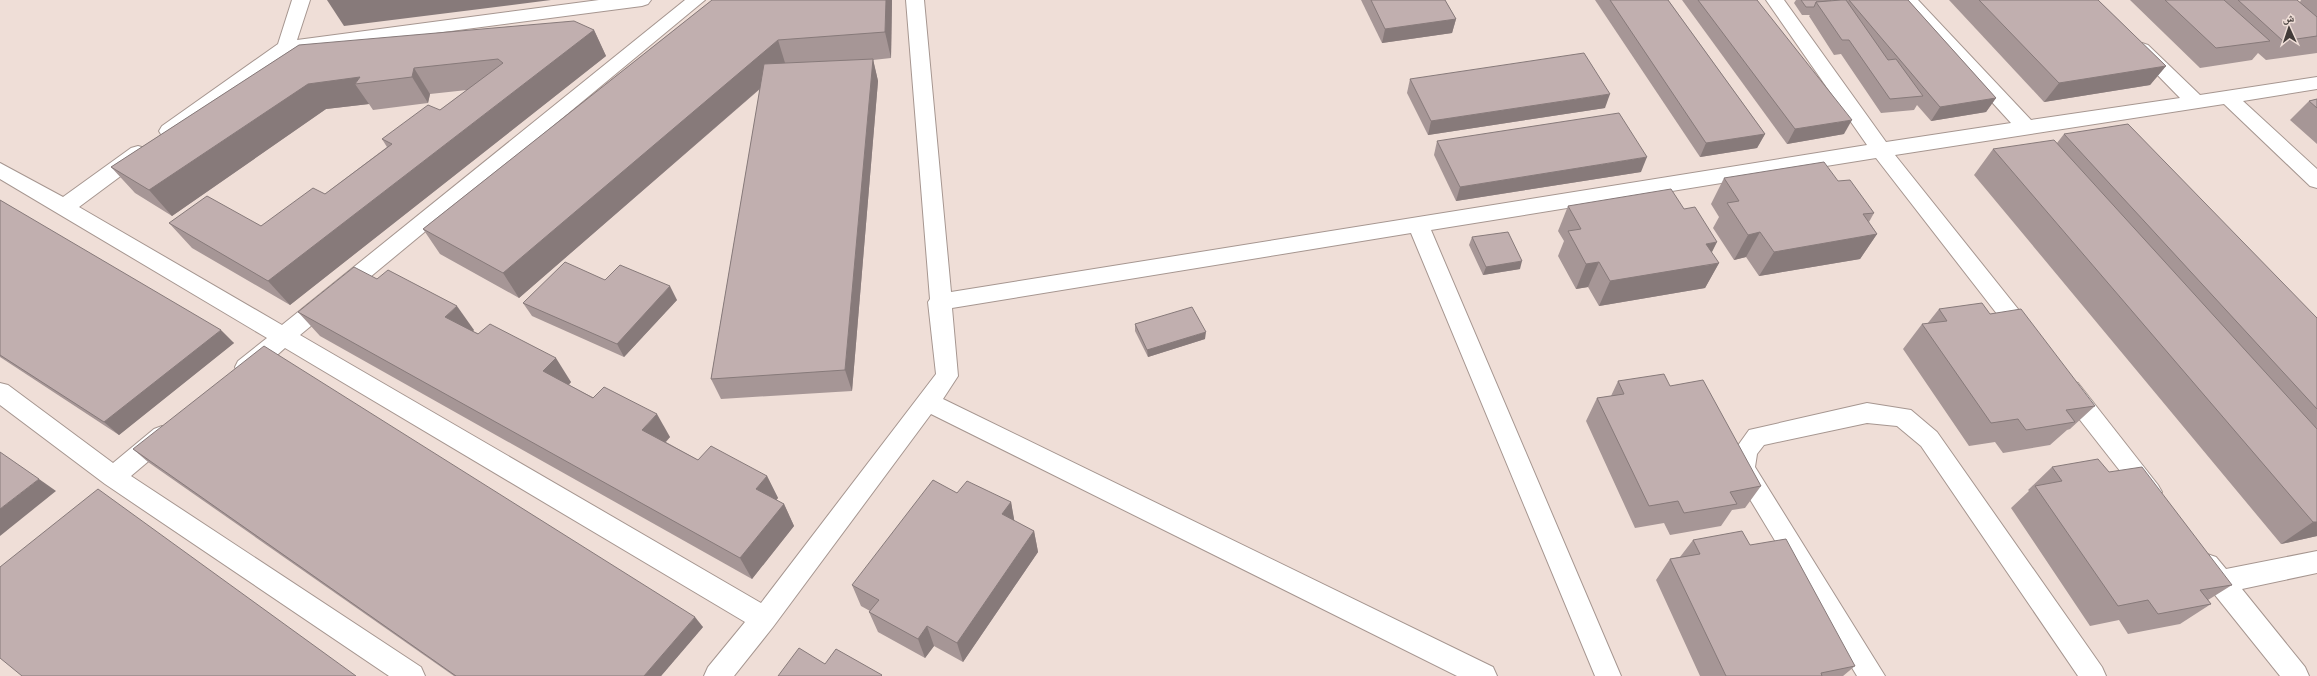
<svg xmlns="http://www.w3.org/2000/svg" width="2317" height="676" viewBox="0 0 2317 676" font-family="'Golos Text','Noto Naskh Arabic',sans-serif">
	<rect width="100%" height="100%" fill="#efded7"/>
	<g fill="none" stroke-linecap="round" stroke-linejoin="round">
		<defs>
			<g id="minor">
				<polygon points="292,0 310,0 297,40 599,0 651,0 648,4 642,6 291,52 176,136 169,138 162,136 159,131 162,126 278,44"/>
				<path d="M685,0H705L300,335L761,603L936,374L928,302L930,299L906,0H924L951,292L1867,145L1766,0H1784L1886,142L2011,123L1899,0H1918L2031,120L2180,98L2136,53L2133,49L2136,45L2142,43L2148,45L2200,95L2317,77V89L2243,101L2317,169V188L2310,186L2224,104L1895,155L2034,329L2037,335L2034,341L2026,344L2018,341L1876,158L1431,230L1621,676H1595L1411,233L952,308L958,376L943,399L1493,667L1497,676H1457L931,414L773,627L734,676H704L708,667L745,622L285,348C272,359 256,379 238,373L235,367L238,361L267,338L0,179V163L63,197L131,148L138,146L145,148L148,153L145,158L79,207L282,325Z"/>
				<polygon points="2070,381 2078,383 2158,485 2162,492 2158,499 2150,502 2142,499 2062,397 2059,390 2062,383"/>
				<polygon points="0,383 8,385 113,463 154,429 162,426 170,429 174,436 170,443 131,476 421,667 425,676 389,676 105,484 0,405"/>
				<polygon points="1867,403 1911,410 1937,432 2102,667 2106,676 2078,676 1921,446 1897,426 1867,423 1764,445 1757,454 1755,467 1885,676 1857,676 1731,468 1734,451 1749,430"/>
				<polygon points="2317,551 2317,573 2242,589 2305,667 2309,676 2280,676 2211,590 2194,565 2198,557 2207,554 2216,557 2226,569"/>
			</g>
		</defs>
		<!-- minor casing -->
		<use href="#minor" stroke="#a69690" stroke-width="2"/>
		<!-- minor -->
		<use href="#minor" fill="#fff" fill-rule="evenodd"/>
	</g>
	<!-- wall -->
	<g fill="#a69696">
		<polygon points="712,0 892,0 891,58 873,60 878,81 852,391 721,399 711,379 760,89 519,298 440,254 423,229"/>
		<polygon points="1361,0 1445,0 1456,19 1452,33 1382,43"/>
		<polygon points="1595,0 1668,0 1765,134 1757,148 1700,157"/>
		<polygon points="1682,0 1757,0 1844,134 1787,144"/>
		<polygon points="1796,0 1908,0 1996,98 1986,112 1931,121 1917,105 1914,110 1881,113 1841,54 1834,55 1809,16 1810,15 1802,15 1794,3"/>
		<polygon points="1949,0 2098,0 2166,66 2150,85 2044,102"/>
		<polygon points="2130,0 2297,0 2300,2 2301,0 2317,0 2317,53 2266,60 2258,53 2252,60 2200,68"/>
		<polygon points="594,30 606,56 290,305 192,248 169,223 261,226 325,194 387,147 382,139 440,110 467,90 430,94 428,103 373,110 369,104 326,109 172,216 135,193 111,167 299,45"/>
		<polygon points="1410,79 1605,108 1428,135 1407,93"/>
		<polygon points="2317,99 2317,144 2290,120 2309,101"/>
		<polygon points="2064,134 2317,318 2317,536 2281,544 1974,175 1993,149 2057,143"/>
		<polygon points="1437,141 1641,172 1456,201 1434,155"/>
		<polygon points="1724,178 1838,181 1874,213 1869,222 1877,234 1860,259 1759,276 1746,257 1734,260 1713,228 1719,217 1711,204"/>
		<polygon points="0,200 234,343 119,435 0,357"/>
		<polygon points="1568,206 1719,263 1705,288 1599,306 1588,287 1576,289 1558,256 1564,241 1558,231"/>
		<polygon points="1472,237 1520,269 1483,275 1469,245"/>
		<polygon points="605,280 677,300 624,357 532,316 523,303"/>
		<polygon points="1939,309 1990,314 2095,406 2070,429 2067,430 2050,445 2003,453 1995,442 1969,446 1903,349 1922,324 1927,324"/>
		<polygon points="298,312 474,330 473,331 571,382 569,385 670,437 666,442 698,460 767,476 778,498 776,500 784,504 794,526 752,579 320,336"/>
		<polygon points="1135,324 1205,339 1148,357 1135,331"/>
		<polygon points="1618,381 1670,386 1761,486 1745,508 1732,510 1721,526 1670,535 1664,523 1635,528 1586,421 1597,398 1611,396"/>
		<polygon points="133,449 703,627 661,676 454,676 148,462"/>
		<polygon points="2052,467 2109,472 2232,585 2208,600 2211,604 2180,624 2128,634 2119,620 2090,626 2011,508 2029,491 2028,490"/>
		<polygon points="957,493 1011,502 1014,521 1034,531 1038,552 963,662 934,646 925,658 878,632 869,612 870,611 861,606 852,585"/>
		<polygon points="1693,540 1750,545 1855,666 1843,676 1700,676 1656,580 1670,559 1680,557"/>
	</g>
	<!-- shaded-wall -->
	<g fill="#877a7a">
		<polygon points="327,0 551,0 344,26"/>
		<polygon points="886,0 892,0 891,58 885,32"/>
		<polygon points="1456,19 1452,33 1382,43 1385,29"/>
		<polygon points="594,30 606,56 290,305 268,281"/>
		<polygon points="778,40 786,66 519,298 503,273"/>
		<polygon points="873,59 878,81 852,391 845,370"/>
		<polygon points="2166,66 2150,85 2044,102 2059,83"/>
		<polygon points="414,68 430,94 428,103 412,77"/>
		<polygon points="360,77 355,84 369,104 326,109 172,216 149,190 308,84"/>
		<polygon points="1610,94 1605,108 1428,135 1431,121"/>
		<polygon points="1996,98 1986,112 1931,121 1940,107"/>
		<polygon points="1852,120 1844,134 1787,144 1795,129"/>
		<polygon points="1765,134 1757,148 1700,157 1706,143"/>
		<polygon points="1647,157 1641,172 1456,201 1460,187"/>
		<polygon points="1760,232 1746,257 1734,260 1748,235"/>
		<polygon points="1877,234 1860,259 1759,276 1774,252"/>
		<polygon points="1717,242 1705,266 1719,263 1705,288 1599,306 1610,281 1706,244"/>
		<polygon points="1522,261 1520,269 1483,275 1486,267"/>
		<polygon points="1599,262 1588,287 1576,289 1586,264"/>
		<polygon points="670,286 677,300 624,357 617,344"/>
		<polygon points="457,306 474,330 463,341 445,317"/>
		<polygon points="221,330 234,343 119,435 104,422"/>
		<polygon points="1206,332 1205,339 1148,357 1147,350"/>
		<polygon points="556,358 571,382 559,395 543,371"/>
		<polygon points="657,414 670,437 656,452 642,430"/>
		<polygon points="767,476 778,498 767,511 756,489"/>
		<polygon points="39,479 56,491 0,536 0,509"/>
		<polygon points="1011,502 1015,524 1002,514"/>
		<polygon points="784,504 794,526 752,579 740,558"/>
		<polygon points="2313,522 2317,522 2317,536 2281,544"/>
		<polygon points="1034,531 1038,552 963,662 957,643"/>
		<polygon points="695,617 703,627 661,676 644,676"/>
		<polygon points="927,626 934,646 925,658 918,639"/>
	</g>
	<!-- building -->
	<g fill="#c1afaf" stroke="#877a7a">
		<polygon points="712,0 886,0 885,32 778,40 503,273 423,229"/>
		<polygon points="1371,0 1445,0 1456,19 1385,29"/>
		<polygon points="1610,0 1668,0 1765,134 1706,143"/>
		<polygon points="1698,0 1757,0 1852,120 1795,129"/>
		<polygon points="1801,0 1830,0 1831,1 1816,2 1814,7 1806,7"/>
		<polygon points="1841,0 1846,0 1888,60 1896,59 1923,96 1890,99 1849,40 1842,40 1816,2"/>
		<polygon points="1849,0 1908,0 1996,98 1940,107"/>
		<polygon points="1979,0 2098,0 2166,66 2059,83"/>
		<polygon points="2165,0 2224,0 2270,41 2216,48"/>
		<polygon points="2238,0 2297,0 2317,17 2317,36 2283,41"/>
		<polygon points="574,21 594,30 268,281 169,223 207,196 261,226 313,188 325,194 392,144 382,139 428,105 440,110 503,63 498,59 414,68 412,77 355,84 360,77 308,84 149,190 111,167 299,45"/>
		<polygon points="1584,53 1610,94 1431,121 1410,79"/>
		<polygon points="873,59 845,370 711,379 764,64"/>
		<polygon points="2317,99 2317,108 2309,101"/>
		<polygon points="1619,113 1647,157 1460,187 1437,141"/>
		<polygon points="2128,124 2317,318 2317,409 2064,134"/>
		<polygon points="2054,140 2317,429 2317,522 2313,522 1993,149"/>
		<polygon points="1824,162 1838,181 1850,180 1874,213 1863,214 1877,234 1774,252 1760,232 1748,235 1727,203 1739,201 1724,178"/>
		<polygon points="1671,189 1684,209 1695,207 1717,242 1706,244 1719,263 1610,281 1599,262 1586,264 1568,231 1581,229 1568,206"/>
		<polygon points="0,200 221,330 104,422 0,355"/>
		<polygon points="1508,232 1522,261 1486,267 1472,237"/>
		<polygon points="565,262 605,280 620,265 670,286 617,344 523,303"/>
		<polygon points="354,267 377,279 388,270 457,306 445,317 478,334 490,324 556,358 543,371 593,398 604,387 657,414 642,430 698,460 711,446 767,476 756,489 784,504 740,558 298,312"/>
		<polygon points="1982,303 1990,314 2021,309 2095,406 2066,410 2075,422 2026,430 2018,419 1991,423 1922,324 1947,321 1939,309"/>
		<polygon points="1192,307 1206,332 1147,350 1135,324"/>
		<polygon points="264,346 695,617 644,676 456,676 133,449"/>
		<polygon points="1664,374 1670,386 1703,380 1761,486 1730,492 1737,504 1684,513 1678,501 1649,506 1597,398 1624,394 1618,381"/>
		<polygon points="0,452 39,479 0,509"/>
		<polygon points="2098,459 2109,472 2142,467 2232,585 2200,590 2211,604 2158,614 2148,600 2118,606 2035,486 2062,481 2052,467"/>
		<polygon points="933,480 957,493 967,481 1011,502 1002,514 1034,531 957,643 927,626 918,639 869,612 879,600 852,585"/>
		<polygon points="98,489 356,676 22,676 0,658 0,567"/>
		<polygon points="1742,531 1750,545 1786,539 1855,666 1821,673 1822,676 1726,676 1670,559 1700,554 1693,540"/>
		<polygon points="799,648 825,664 836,649 882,675 881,676 778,676"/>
	</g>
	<!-- north arrow -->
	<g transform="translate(2289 28) rotate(357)" stroke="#efded7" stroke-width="3" paint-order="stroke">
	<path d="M0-3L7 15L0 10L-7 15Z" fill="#423b39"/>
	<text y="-6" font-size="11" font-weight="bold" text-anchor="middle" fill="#423b39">ش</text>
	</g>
</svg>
